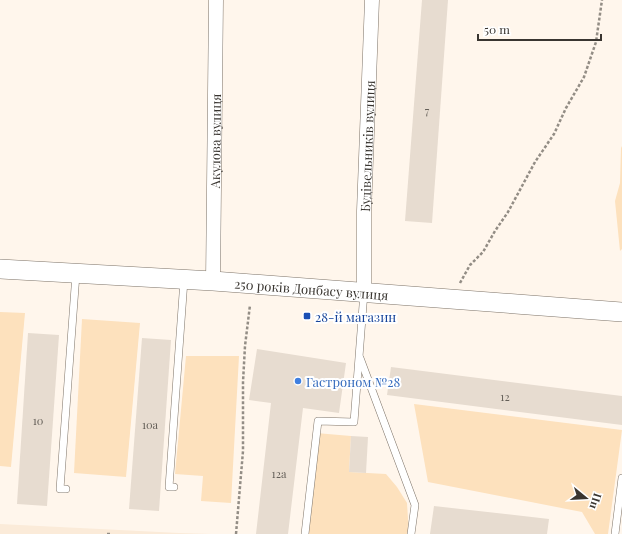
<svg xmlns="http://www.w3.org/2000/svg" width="622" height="534" viewBox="0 0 622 534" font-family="'Playfair Display',serif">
	<rect width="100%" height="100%" fill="#fff6ec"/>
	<!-- education -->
	<polygon fill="#fbebd9" points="0,524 179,533 212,534 0,534"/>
	<!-- green -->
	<g fill="#fde1bd">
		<polygon points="622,146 622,249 620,251 615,201 620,183 621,148"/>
		<polygon points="0,312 25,313 11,467 0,466"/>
		<polygon points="82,319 140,323 126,477 74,473"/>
		<polygon points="186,356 239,356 231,503 201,501 203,476 175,474"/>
		<polygon points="414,404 622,430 608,534 595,534 582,512 428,482"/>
		<polygon points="316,433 351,436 349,472 386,474 397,487 407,503 409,534 305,534"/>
	</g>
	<!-- building -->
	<g fill="#e7dcd0">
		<polygon points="422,0 448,0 432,223 405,221"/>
		<polygon points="28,333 59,335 47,506 17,504"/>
		<polygon points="142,338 171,340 159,511 129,509"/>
		<polygon points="257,349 346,363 339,413 303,408 288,534 256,534 271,403 249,400"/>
		<polygon points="391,367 622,396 622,425 387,395"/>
		<polygon points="351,436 368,437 366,473 349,472"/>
		<polygon points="434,506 549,519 547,534 430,534"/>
	</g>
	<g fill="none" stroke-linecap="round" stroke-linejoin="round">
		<defs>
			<g id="lane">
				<polyline points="360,358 415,505 411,534"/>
				<polyline points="174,487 169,487 184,280"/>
				<polyline points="66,489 60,489 76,274"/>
				<polyline points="305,534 318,421 354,422 364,292"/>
				<polyline points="615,534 622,478"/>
			</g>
			<g id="street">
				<path id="s1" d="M213,281L216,0"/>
				<path id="s2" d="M364,292V211L372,0"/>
			</g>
			<g id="secondary">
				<path id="s3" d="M0,269L213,281L622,312"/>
			</g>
		</defs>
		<!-- lane casing -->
		<use href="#lane" stroke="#7e7469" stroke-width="8"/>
		<!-- street casing -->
		<use href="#street" stroke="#7e7469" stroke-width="15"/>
		<!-- secondary casing -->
		<use href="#secondary" stroke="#7e7469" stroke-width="20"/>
		<!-- path -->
		<g stroke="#938d85" stroke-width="2.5" stroke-dasharray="3 2" stroke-linecap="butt">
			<polyline points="460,283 470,265 483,252 495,231 508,212 535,162 554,134 566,108 584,77 596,42 602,0"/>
			<polyline points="107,534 112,534"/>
			<polyline points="236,534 243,451 243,382 245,346 250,305"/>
		</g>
		<!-- lane -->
		<use href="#lane" stroke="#fff" stroke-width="7"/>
		<!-- street -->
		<use href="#street" stroke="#fff" stroke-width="14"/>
		<!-- secondary -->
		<use href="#secondary" stroke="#fff" stroke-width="19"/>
	</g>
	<!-- markers -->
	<rect fill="#1a4fb4" stroke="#fff" stroke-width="1.5" x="303" y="312" width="8" height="8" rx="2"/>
	<circle fill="#3f7fe0" stroke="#fff" stroke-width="1.5" cx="298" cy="381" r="4"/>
	<g text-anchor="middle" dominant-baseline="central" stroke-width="4" stroke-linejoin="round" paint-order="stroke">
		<!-- number labels -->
		<g font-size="11" fill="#645f58">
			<text x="427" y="110">7</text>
			<text x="505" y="396">12</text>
			<text x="38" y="420">10</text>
			<text x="150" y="424">10а</text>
			<text x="279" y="473">12а</text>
		</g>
		<!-- street labels -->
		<g font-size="13" fill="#393530" stroke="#fff">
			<text stroke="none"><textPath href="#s1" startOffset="140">Акулова вулиця</textPath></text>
			<text stroke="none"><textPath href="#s2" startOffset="146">Будівельників вулиця</textPath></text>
			<text stroke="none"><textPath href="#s3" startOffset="312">250 років Донбасу вулиця</textPath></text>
		</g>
		<!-- transit labels -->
		<g font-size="13" fill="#164399" stroke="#fff" text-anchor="start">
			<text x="315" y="316">28-й магазин</text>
		</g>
		<!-- shop labels -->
		<g font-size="13" fill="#366cbe" stroke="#fff" text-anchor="start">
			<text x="306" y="381">Гастроном №28</text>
		</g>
	</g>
	<!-- north arrow -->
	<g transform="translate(586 498) rotate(108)" stroke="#ffffff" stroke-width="3" paint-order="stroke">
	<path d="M0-3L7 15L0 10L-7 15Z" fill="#393530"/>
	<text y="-6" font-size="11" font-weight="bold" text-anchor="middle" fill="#393530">Пн</text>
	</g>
	<!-- scale -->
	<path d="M478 34v6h123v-6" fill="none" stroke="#393530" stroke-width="2"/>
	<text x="484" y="34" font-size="12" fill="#393530" stroke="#ffffff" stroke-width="3" paint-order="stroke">50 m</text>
</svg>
